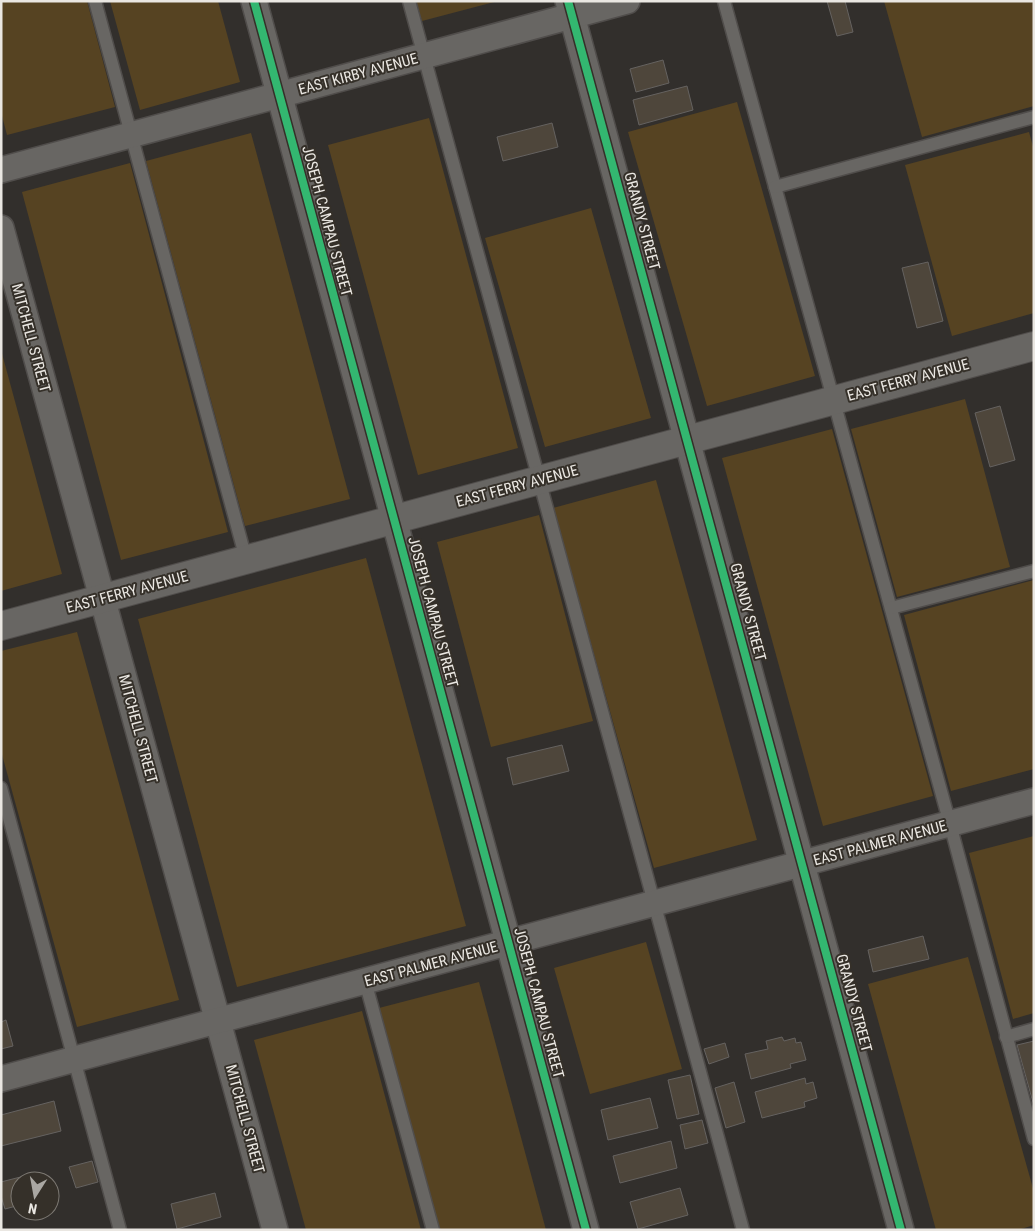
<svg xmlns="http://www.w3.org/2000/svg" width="1035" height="1231" viewBox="0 0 1035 1231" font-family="'Roboto Condensed',sans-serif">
	<rect width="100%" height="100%" fill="#322f2c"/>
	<!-- green -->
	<g fill="#564322">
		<polygon points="1,1 87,1 115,107 7,135 1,112"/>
		<polygon points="110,1 218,1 240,82 140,110"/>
		<polygon points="416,1 498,1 422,21"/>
		<polygon points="884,1 1034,1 1034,106 922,137"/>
		<polygon points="737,102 815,376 707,406 628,132"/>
		<polygon points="429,118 518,448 418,475 328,145"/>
		<polygon points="1029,132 1034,150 1034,313 952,336 905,165"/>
		<polygon points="251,133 350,499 245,526 146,161"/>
		<polygon points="130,163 228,532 121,560 22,192"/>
		<polygon points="591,208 651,418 545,447 485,238"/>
		<polygon points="1,350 62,574 1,591"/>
		<polygon points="965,399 1010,567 897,597 851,429"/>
		<polygon points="832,429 933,796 823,826 722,458"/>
		<polygon points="656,480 757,840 654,868 553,508"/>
		<polygon points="539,515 593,721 491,747 437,542"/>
		<polygon points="366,558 466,926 237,987 138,619"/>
		<polygon points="1034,580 1034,769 951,791 904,615"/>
		<polygon points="77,632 179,1000 77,1027 1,751 1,651"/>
		<polygon points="1034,836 1034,1013 1013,1019 969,853"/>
		<polygon points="646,942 682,1069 590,1094 554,968"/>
		<polygon points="968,957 1034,1192 1034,1225 1018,1230 936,1230 868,984"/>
		<polygon points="479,982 546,1230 439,1230 379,1008"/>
		<polygon points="362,1011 421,1230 306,1230 254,1040"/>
	</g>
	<!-- building -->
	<g fill="#4e463b" stroke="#656260">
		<polygon points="827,1 845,1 853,32 837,36"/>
		<polygon points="663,60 669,83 636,92 630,69"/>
		<polygon points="687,86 693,110 639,125 633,100"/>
		<polygon points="552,123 558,147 503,161 497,137"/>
		<polygon points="928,262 943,321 917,328 902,268"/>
		<polygon points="1000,406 1015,460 990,467 975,413"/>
		<polygon points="562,745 569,771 513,785 507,758"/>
		<polygon points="923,936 929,959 873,972 868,950"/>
		<polygon points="6,1020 13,1046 1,1049 1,1022"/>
		<polygon points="782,1037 784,1041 795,1038 796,1043 801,1042 806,1060 790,1064 791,1068 751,1079 745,1054 768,1049 766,1041"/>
		<polygon points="1034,1041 1034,1106 1017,1045"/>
		<polygon points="725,1043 729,1057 709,1064 704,1049"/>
		<polygon points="690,1075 699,1114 677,1119 668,1080"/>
		<polygon points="805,1078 806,1084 813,1082 817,1098 804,1102 805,1107 762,1118 755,1092"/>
		<polygon points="734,1082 745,1122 726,1128 715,1088"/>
		<polygon points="650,1098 658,1128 608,1140 601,1110"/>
		<polygon points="54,1101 61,1131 1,1146 1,1115"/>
		<polygon points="702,1120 708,1143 685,1149 680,1125"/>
		<polygon points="671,1141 677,1168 620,1183 613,1156"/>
		<polygon points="92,1161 98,1182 76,1188 69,1167"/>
		<polygon points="36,1173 38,1181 20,1181 20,1205 5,1209 1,1196 1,1182"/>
		<polygon points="680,1188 688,1215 638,1229 630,1202"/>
		<polygon points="215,1193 221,1217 177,1229 171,1204"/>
	</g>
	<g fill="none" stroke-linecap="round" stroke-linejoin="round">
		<defs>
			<g id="lane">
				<polyline points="95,1 246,559"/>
				<polyline points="409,1 743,1230"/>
				<polyline points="724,1 950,824 1034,1139"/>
				<polyline points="775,187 1034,117"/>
				<polyline points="891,608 1034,571"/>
				<polyline points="1,788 120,1230"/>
				<polyline points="365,981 433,1230"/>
				<polyline points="1006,1037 1034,1029"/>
			</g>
			<g id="street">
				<polyline points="254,1 586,1230"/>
				<polyline points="568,1 901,1230"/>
				<polyline points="1,170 627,1"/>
				<polyline points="1,228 275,1230"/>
				<polyline points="1,1079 1034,801"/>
			</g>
			<polyline id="secondary" points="1,626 1034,346"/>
		</defs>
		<!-- lane casing -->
		<use href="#lane" stroke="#504d4b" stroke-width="15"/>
		<!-- street casing -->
		<use href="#street" stroke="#504d4b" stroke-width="28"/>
		<!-- secondary casing -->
		<use href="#secondary" stroke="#504d4b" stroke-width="30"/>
		<!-- lane -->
		<use href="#lane" stroke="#686663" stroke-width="12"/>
		<!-- street -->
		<use href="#street" stroke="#686663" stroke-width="25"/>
		<!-- secondary -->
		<use href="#secondary" stroke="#686663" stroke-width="28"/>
		<defs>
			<g id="cycleway">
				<polyline points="254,1 586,1230"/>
				<polyline points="568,1 901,1230"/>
			</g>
		</defs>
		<!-- cycleway casing -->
		<use href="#cycleway" stroke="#353029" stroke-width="11"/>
		<!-- cycleway -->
		<use href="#cycleway" stroke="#33b770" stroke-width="8"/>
	</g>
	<g text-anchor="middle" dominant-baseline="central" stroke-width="4" stroke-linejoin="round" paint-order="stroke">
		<!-- street labels -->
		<g font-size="15" fill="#eae7e2" stroke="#353029">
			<text transform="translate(358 74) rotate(-15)">EAST KIRBY AVENUE</text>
			<text transform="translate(327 221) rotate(75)">JOSEPH CAMPAU STREET</text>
			<text transform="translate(642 221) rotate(75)">GRANDY STREET</text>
			<text transform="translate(31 338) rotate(75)">MITCHELL STREET</text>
			<text transform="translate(908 380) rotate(-15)">EAST FERRY AVENUE</text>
			<text transform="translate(517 486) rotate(-15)">EAST FERRY AVENUE</text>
			<text transform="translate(127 592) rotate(-15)">EAST FERRY AVENUE</text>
			<text transform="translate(433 612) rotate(75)">JOSEPH CAMPAU STREET</text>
			<text transform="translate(748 612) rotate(75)">GRANDY STREET</text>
			<text transform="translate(138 729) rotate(75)">MITCHELL STREET</text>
			<text transform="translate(880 843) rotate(-15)">EAST PALMER AVENUE</text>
			<text transform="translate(431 964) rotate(-15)">EAST PALMER AVENUE</text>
			<text transform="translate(539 1003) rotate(75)">JOSEPH CAMPAU STREET</text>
			<text transform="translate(854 1003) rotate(75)">GRANDY STREET</text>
			<text transform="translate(245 1119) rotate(75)">MITCHELL STREET</text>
		</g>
	</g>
	<!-- border -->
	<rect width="1035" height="1231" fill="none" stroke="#eae7e2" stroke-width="5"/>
	<!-- north arrow -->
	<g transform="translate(35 1196) rotate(191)"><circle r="24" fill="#353029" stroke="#7d7973"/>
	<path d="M0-4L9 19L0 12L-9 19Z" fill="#aaa7a2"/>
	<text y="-8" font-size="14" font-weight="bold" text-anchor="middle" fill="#eae7e2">N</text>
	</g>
</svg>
